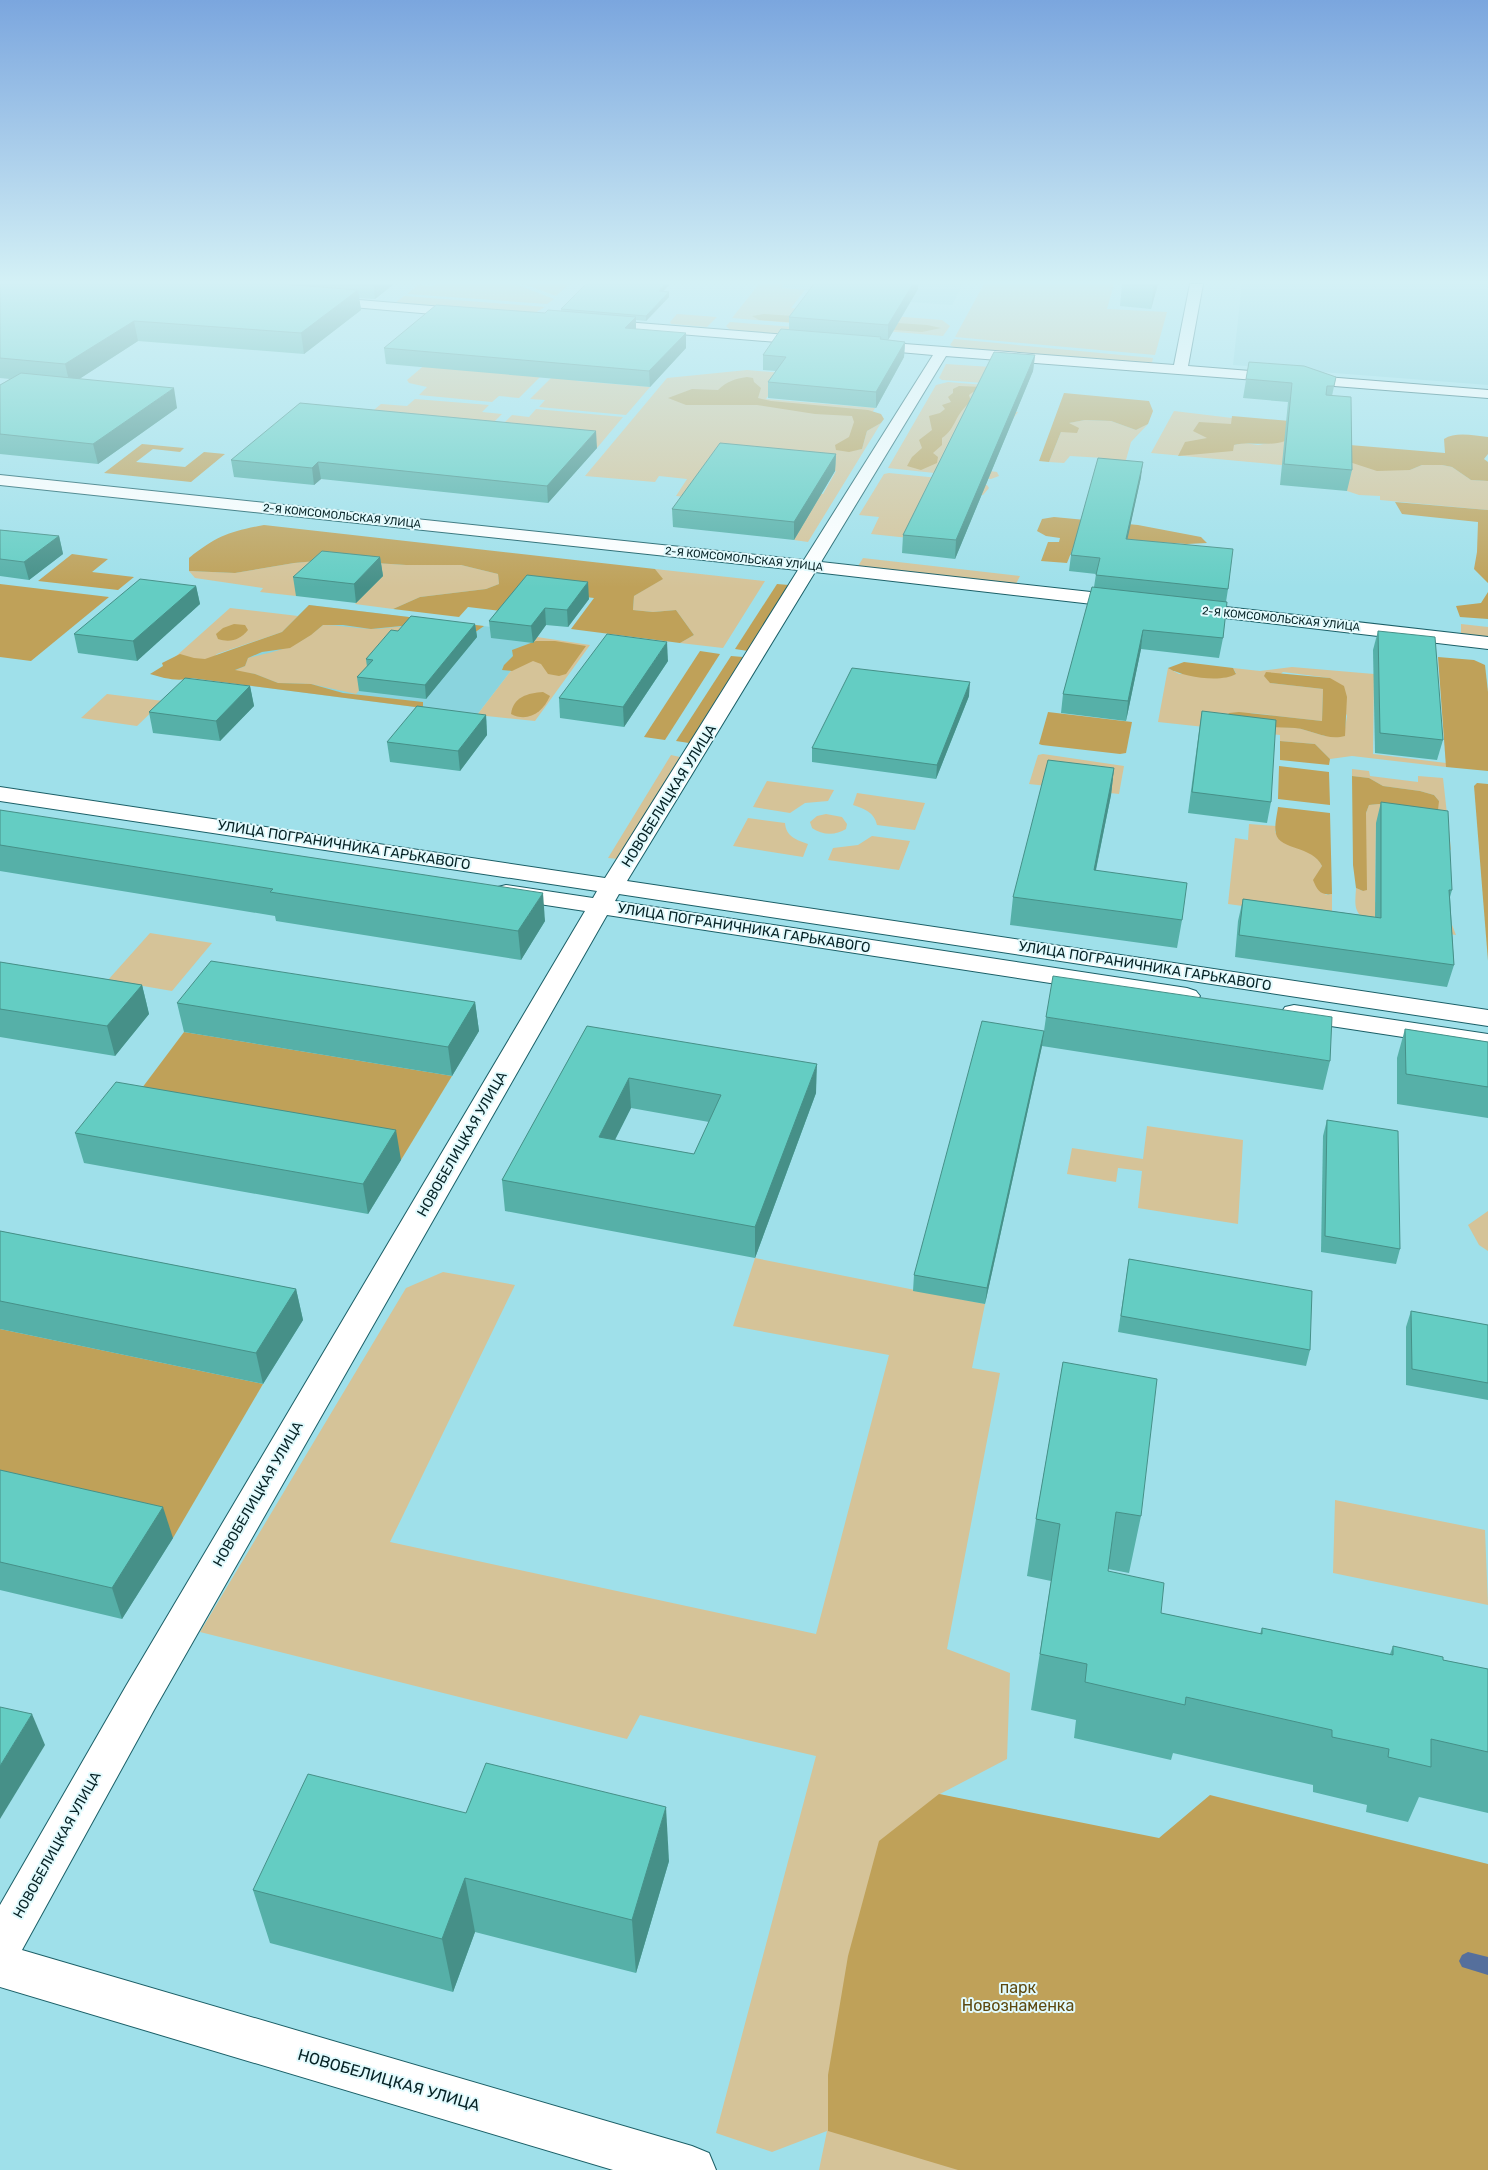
<svg xmlns="http://www.w3.org/2000/svg" width="1488" height="2170" viewBox="0 0 1488 2170" font-family="Rubik,sans-serif">
	<rect width="100%" height="100%" fill="#9fe0ea"/>
	<!-- built -->
	<g fill="#8ad4de">
		<polygon points="783,284 963,284 952,305 910,302 906,308 819,291 780,288"/>
		<polygon points="1242,284 1488,284 1488,385 1233,365"/>
		<polygon points="309,605 540,633 477,715 191,678 282,632"/>
	</g>
	<!-- green -->
	<g fill="#d5c398" fill-rule="evenodd">
		<polygon points="436,284 515,284 554,299 547,304 407,294 418,285 433,286"/>
		<polygon points="524,284 569,284 556,296"/>
		<polygon points="759,284 783,284 781,288 805,290 791,308 942,320 950,326 943,336 732,318"/>
		<polygon points="984,284 1114,284 1107,309 1167,312 1155,355 955,337"/>
		<polygon points="404,296 545,307 533,314 395,303"/>
		<polygon points="677,314 717,317 707,327 671,324 670,322"/>
		<polygon points="730,322 794,327 788,335 730,330 726,326"/>
		<polygon points="954,339 1153,358 1152,363 955,348 950,345"/>
		<polygon points="453,341 551,366 519,398 499,396 492,402 419,395 427,387 409,383 407,380"/>
		<polygon points="946,364 991,367 984,383 942,380 939,378"/>
		<polygon points="562,367 577,381 650,387 626,415 539,407 545,400 530,399"/>
		<polygon points="747,370 783,373 766,399 875,408 849,451 862,449 867,431 881,423 808,542 794,540 807,517 778,490 823,494 836,471 720,460 711,499 676,496 687,479 659,476 655,482 585,476 667,378"/>
		<polygon points="948,382 997,386 974,408 1018,412 1012,420 990,471 997,472 999,476 991,479 981,478 888,468 936,385"/>
		<polygon points="415,399 489,405 482,412 502,414 480,436 342,437 381,404 407,406"/>
		<polygon points="536,409 623,417 597,448 518,440 476,451 512,415 529,417"/>
		<polygon points="1174,411 1232,418 1234,445 1244,443 1258,445 1285,440 1410,470 1422,465 1442,465 1452,467 1471,480 1488,481 1488,510 1380,500 1380,496 1359,495 1347,491 1347,471 1151,453"/>
		<polygon points="1085,420 1111,421 1136,430 1148,424 1131,442 1124,467 1103,458 1070,456 1064,463 1049,462 1061,432 1068,423"/>
		<polygon points="889,473 978,482 987,485 989,488 983,495 932,490 909,538 871,534 879,517 859,515 884,474"/>
		<polygon points="863,558 1020,576 1016,584 858,566"/>
		<polygon points="328,560 406,565 461,565 498,574 499,584 486,589 420,597 393,609 355,604 382,575 324,569 296,596 260,592 263,588 195,578 189,571 235,573 294,563"/>
		<polygon points="655,569 765,581 723,648 680,643 694,635 676,610 653,612 633,610 634,596 662,579"/>
		<polygon points="230,608 298,616 282,632 217,654 191,678 156,674"/>
		<polygon points="1461,624 1488,627 1488,637 1461,634"/>
		<path d="M323,625C339,625 355,628 371,629C386,629 399,625 414,627L356,694L311,684L278,683L255,674L234,671L245,666L248,658C281,650 296,648 323,625Z"/>
		<polygon points="537,637 590,645 535,721 477,715"/>
		<path d="M1292,667L1374,674L1373,754L1446,763V767L1352,756L1330,759L1315,744L1280,741V735L1158,722L1168,668L1179,674L1236,673L1233,668L1260,671ZM1283,672L1330,678L1347,716L1345,728L1325,736L1298,728L1237,724L1251,713L1322,721L1323,689L1270,683Z"/>
		<polygon points="107,694 163,701 137,726 81,718"/>
		<polygon points="1043,754 1124,766 1119,794 1029,784 1038,755"/>
		<polygon points="671,755 680,757 618,859 608,858"/>
		<path d="M1352,769L1369,771L1370,776L1418,782V776L1443,778L1451,850L1376,823L1375,902L1447,912L1456,935L1370,923C1353,912 1355,907 1356,888L1363,891L1366,813L1369,805L1379,804L1396,806L1439,801L1434,795L1420,791L1383,786L1369,778L1352,776Z"/>
		<polygon points="767,781 834,790 828,801 805,803 790,813 753,807"/>
		<path d="M857,793L925,803L915,830L877,825C874,812 865,809 853,805Z"/>
		<path d="M826,814L842,817L847,824L846,829C835,836 822,835 812,828L810,822L817,816Z"/>
		<path d="M748,818L785,823C786,837 797,840 808,844L803,857L733,846Z"/>
		<path d="M1249,824L1276,826L1275,832C1280,837 1284,843 1290,845C1304,851 1316,852 1322,866L1314,881L1326,895L1332,894V918L1228,904L1235,838L1248,840Z"/>
		<polygon points="872,836 910,841 899,870 828,860 833,848 858,845"/>
		<polygon points="150,933 212,943 172,991 108,980"/>
		<polygon points="1147,1126 1243,1140 1238,1224 1138,1208 1142,1171 1118,1168 1116,1182 1067,1174 1072,1148 1143,1159"/>
		<polygon points="1488,1211 1488,1251 1479,1245 1468,1225"/>
		<polygon points="755,1258 985,1304 972,1368 1000,1373 947,1649 1010,1673 1007,1759 940,1794 1488,1937 1488,2170 819,2170 827,2131 772,2152 716,2133 816,1756 640,1715 627,1739 200,1632 406,1288 443,1272 515,1285 390,1542 816,1634 889,1355 733,1326"/>
		<polygon points="1335,1500 1485,1530 1488,1605 1333,1573"/>
	</g>
	<!-- forest -->
	<g fill="#bfa159">
		<polygon points="764,314 927,325 941,328 922,332 759,320 752,316"/>
		<path d="M747,377L753,378L754,382L761,388L758,398L771,401L868,410L881,414L884,419L881,423L867,431L862,449L849,452L836,450L835,445L849,437L854,422L852,416L815,414L757,405H686L668,398L692,389L718,390C727,381 735,379 747,377Z"/>
		<path d="M959,386L983,387L980,391L973,392L969,395L971,402C955,413 956,429 942,438V445L933,453L938,457L937,463L921,470L907,466L912,457L922,448L919,440L932,430L929,416L940,413L945,409L942,405L951,402L948,397L953,393V389Z"/>
		<polygon points="1064,393 1149,401 1153,411 1148,424 1136,430 1111,421 1085,420 1069,423 1079,428 1077,433 1061,432 1049,462 1039,461"/>
		<path d="M1232,416L1313,423L1314,442L1445,453L1444,439C1456,431 1475,436 1488,437V454L1484,459L1488,462V481L1471,480L1452,467L1442,465H1422L1410,470L1377,471L1285,441C1268,447 1251,441 1234,445L1233,451L1178,456L1185,442L1207,438L1193,431L1199,422L1231,424Z"/>
		<polygon points="142,444 184,448 180,452 153,449 136,462 185,467 204,452 225,454 191,482 104,473"/>
		<polygon points="1395,502 1488,510 1488,583 1474,569 1477,552 1478,522 1402,514"/>
		<polygon points="1054,517 1138,525 1201,537 1207,543 1187,544 1110,539 1073,548 1067,563 1041,561 1048,542 1059,542 1060,538 1046,536 1037,531 1042,519"/>
		<path d="M264,525L655,569L663,579L634,596L633,610L653,612L676,610L694,635L680,643L571,629L594,598L526,590L501,611L468,607L459,617L393,609L420,597L486,589L499,584L498,574L461,565H406L328,560L294,563L235,573L189,571V558C218,535 229,532 264,525Z"/>
		<polygon points="72,554 108,559 92,572 134,577 118,590 38,581"/>
		<polygon points="0,584 109,597 31,661 0,657"/>
		<polygon points="777,584 789,585 748,651 735,649"/>
		<polygon points="1488,592 1488,619 1460,617 1456,606 1481,603"/>
		<path d="M309,605L484,626L474,633L401,626L371,629L343,625H323L311,635L290,648L262,652L248,658L245,666L235,670L255,674L278,683L311,684L343,693L423,702V708L191,678C178,682 163,678 150,674L163,666L162,663L180,654L194,658L205,659L282,632Z"/>
		<path d="M234,624L245,625L248,630C240,640 230,643 218,639L216,634L223,628Z"/>
		<polygon points="536,641 555,641 586,646 566,674 559,676 548,674 541,664 533,661 512,671 502,670 504,665 513,656 512,650"/>
		<polygon points="700,651 720,654 665,740 644,737"/>
		<polygon points="731,656 743,657 689,743 676,741"/>
		<polygon points="1438,657 1474,660 1485,665 1488,692 1488,771 1446,767"/>
		<path d="M1184,662L1233,668L1236,674C1221,683 1183,677 1168,668Z"/>
		<path d="M1266,672L1330,678L1344,686L1347,697L1345,736C1327,741 1313,730 1295,728C1272,726 1247,729 1226,718L1229,713L1239,712L1322,721L1323,689L1270,683L1264,676Z"/>
		<path d="M543,692L550,696C543,712 528,723 511,714C513,697 528,693 543,692Z"/>
		<polygon points="1048,712 1132,722 1126,753 1120,754 1042,745 1039,744"/>
		<polygon points="1280,741 1315,744 1330,759 1329,765 1280,760"/>
		<polygon points="1279,766 1329,772 1330,805 1278,799"/>
		<polygon points="1352,776 1369,778 1383,786 1420,791 1434,795 1439,801 1438,810 1379,804 1369,805 1366,813 1367,890 1363,891 1356,888 1353,865"/>
		<polygon points="1477,783 1488,784 1488,961 1474,786"/>
		<path d="M1278,807L1330,813L1332,894C1321,896 1317,890 1313,880L1322,866C1313,846 1280,850 1276,834C1274,826 1277,815 1278,807Z"/>
		<polygon points="184,1032 452,1076 401,1160 124,1112"/>
		<polygon points="0,1329 263,1384 173,1538 0,1499"/>
		<polygon points="939,1794 1159,1838 1210,1795 1488,1864 1488,2170 958,2170 828,2131 828,2075 848,1956 879,1841"/>
	</g>
	<g fill="none" stroke-linecap="round" stroke-linejoin="round">
		<!-- stream -->
		<polygon fill="#556f9c" fill-rule="evenodd" points="1468,1952 1488,1957 1488,1975 1462,1967 1459,1961 1462,1955"/>
		<defs>
			<g id="minor">
				<polygon points="1190,284 1203,284 1188,366 1488,390 1488,398 946,356 821,562 1127,596 1134,598 1136,602 1134,606 1127,608 815,572 627,881 1488,1010 1488,1026 619,894 615,901 1187,988 1196,991 1200,996 1196,1001 1187,1004 607,915 154,1710 22,1950 692,2146 709,2153 716,2170 613,2170 0,1987 0,1905 126,1686 585,911 506,899 498,897 494,892 498,887 506,885 593,898 597,891 0,801 0,787 605,878 798,570 0,485 0,475 804,560 933,355 866,349 861,348 859,345 861,342 866,341 1174,365"/>
				<polygon points="323,297 467,309 474,313 467,317 318,304 316,301 318,298"/>
				<polygon points="600,320 813,337 820,341 813,345 595,327 593,324 595,321"/>
				<polygon points="1190,603 1488,637 1488,649 1183,613 1181,609 1183,605"/>
				<polygon points="1294,1005 1488,1034 1488,1050 1285,1019 1281,1013 1285,1007"/>
			</g>
		</defs>
		<!-- minor casing -->
		<use href="#minor" stroke="#1b5f67" stroke-width="2"/>
		<!-- minor -->
		<use href="#minor" fill="#fff" fill-rule="evenodd"/>
	</g>
	<!-- wall -->
	<g fill="#56b0a8" fill-rule="evenodd">
		<polygon points="0,284 394,284 375,299 359,298 361,310 304,354 138,341 79,379 177,408 98,464 0,454 0,385 10,379 0,378"/>
		<polygon points="586,284 670,284 663,291 669,292 669,297 646,321 636,320 636,329 686,348 650,387 386,364 384,348 545,313 561,311 561,309"/>
		<polygon points="913,284 918,284 918,289 888,340 905,342 904,357 876,408 768,398 768,382 776,371 763,370 763,355 789,329 789,317"/>
		<polygon points="1122,284 1158,284 1151,309 1120,306"/>
		<polygon points="1035,355 1033,371 955,559 902,553 903,535"/>
		<polygon points="1249,362 1336,377 1332,396 1352,470 1347,491 1280,485 1288,402 1243,398"/>
		<polygon points="597,448 548,503 321,479 314,485 234,477 231,460"/>
		<polygon points="836,454 835,471 794,540 673,527 672,509"/>
		<polygon points="1141,477 1127,539 1228,589 1226,602 1223,638 1219,658 1141,649 1126,721 1061,713 1063,694 1094,587 1096,574 1069,571 1071,555"/>
		<polygon points="0,530 59,536 63,554 29,580 0,576"/>
		<polygon points="380,557 383,576 356,603 296,596 293,577"/>
		<polygon points="527,575 589,599 568,627 546,625 533,643 491,638 489,621"/>
		<polygon points="196,586 200,604 137,661 78,653 74,634"/>
		<polygon points="475,624 477,637 426,699 359,691 357,677 367,667 366,659 398,631"/>
		<polygon points="1378,631 1443,740 1437,760 1375,753 1373,650"/>
		<polygon points="668,661 624,727 560,718 559,698"/>
		<polygon points="250,686 254,706 220,741 153,733 149,712"/>
		<polygon points="969,696 936,779 812,762 812,748"/>
		<polygon points="1202,711 1271,802 1267,823 1188,813 1199,731"/>
		<polygon points="486,715 487,735 460,771 390,762 387,742"/>
		<polygon points="1114,768 1111,795 1096,870 1182,920 1177,948 1010,925 1013,897"/>
		<polygon points="1381,802 1452,890 1450,897 1454,965 1447,987 1235,957 1238,921 1243,899 1375,917 1376,823"/>
		<polygon points="0,810 545,921 521,960 276,921 275,916 0,871"/>
		<polygon points="0,962 142,985 149,1014 115,1056 0,1037"/>
		<polygon points="475,1002 479,1031 452,1076 184,1032 177,1003"/>
		<polygon points="1046,1017 1330,1061 1323,1090 1042,1046 985,1304 913,1291 914,1275 1044,1031"/>
		<path d="M587,1026L816,1093L755,1258L505,1211L502,1180ZM631,1108L709,1122L694,1154L615,1140Z"/>
		<polygon points="1405,1029 1488,1042 1488,1118 1397,1104 1397,1058"/>
		<polygon points="1327,1120 1400,1249 1396,1264 1321,1252 1323,1136"/>
		<polygon points="75,1133 401,1160 368,1214 84,1163"/>
		<polygon points="0,1231 296,1289 303,1320 263,1384 0,1329"/>
		<polygon points="1129,1259 1310,1350 1306,1366 1118,1332"/>
		<polygon points="1411,1311 1488,1325 1488,1400 1406,1385 1406,1327"/>
		<polygon points="1063,1362 1141,1516 1129,1573 1108,1569 1108,1571 1161,1613 1260,1634 1262,1628 1390,1654 1393,1646 1443,1660 1488,1669 1488,1813 1419,1797 1408,1822 1366,1812 1367,1805 1313,1792 1313,1785 1173,1753 1171,1760 1074,1738 1076,1720 1031,1710 1051,1581 1027,1576 1036,1519"/>
		<polygon points="0,1470 173,1538 122,1619 0,1590"/>
		<polygon points="466,1813 669,1861 636,1973 475,1932 453,1992 270,1943 253,1890"/>
	</g>
	<!-- shaded-wall -->
	<g fill="#469088">
		<polygon points="373,284 394,284 375,299"/>
		<polygon points="665,284 670,284 659,296 659,291"/>
		<polygon points="913,284 918,284 918,289 888,340 888,325"/>
		<polygon points="1154,284 1158,284 1151,309"/>
		<polygon points="358,290 361,310 304,354 301,333"/>
		<polygon points="669,292 669,297 646,321 646,316"/>
		<polygon points="636,317 636,332 625,328"/>
		<polygon points="134,321 138,341 70,385 65,364"/>
		<polygon points="686,333 686,348 650,387 649,371"/>
		<polygon points="905,342 904,357 876,408 876,392"/>
		<polygon points="1035,355 1033,371 955,559 956,540"/>
		<polygon points="174,388 177,408 98,464 93,444"/>
		<polygon points="596,431 597,448 548,503 547,486"/>
		<polygon points="836,454 835,471 794,540 794,522"/>
		<polygon points="318,462 321,479 314,485 312,468"/>
		<polygon points="1143,462 1141,477 1124,555 1126,539"/>
		<polygon points="59,536 63,554 29,580 24,562"/>
		<polygon points="380,557 383,576 356,603 354,584"/>
		<polygon points="588,582 589,599 568,627 567,610"/>
		<polygon points="196,586 200,604 137,661 133,641"/>
		<polygon points="545,608 546,625 533,643 531,626"/>
		<polygon points="475,624 477,637 426,699 425,685"/>
		<polygon points="1143,630 1141,649 1126,721 1128,701"/>
		<polygon points="667,642 668,661 624,727 623,707"/>
		<polygon points="970,682 969,696 936,779 937,765"/>
		<polygon points="250,686 254,706 220,741 216,721"/>
		<polygon points="486,715 487,735 460,771 458,751"/>
		<polygon points="1114,768 1111,795 1090,898 1094,870"/>
		<polygon points="543,893 545,921 521,960 518,931"/>
		<polygon points="142,985 149,1014 115,1056 107,1026"/>
		<polygon points="475,1002 479,1031 452,1076 448,1047"/>
		<polygon points="1044,1031 1042,1046 985,1304 987,1288"/>
		<polygon points="817,1064 816,1093 755,1258 755,1227"/>
		<polygon points="629,1078 631,1108 601,1167 599,1137"/>
		<polygon points="396,1130 401,1160 368,1214 363,1184"/>
		<polygon points="296,1289 303,1320 263,1384 256,1353"/>
		<polygon points="163,1507 173,1538 122,1619 112,1588"/>
		<polygon points="32,1714 45,1745 0,1819 0,1766"/>
		<polygon points="666,1807 669,1861 636,1973 632,1920"/>
		<polygon points="465,1878 475,1932 453,1992 442,1939"/>
	</g>
	<!-- building -->
	<g fill="#64cdc3" stroke="#469088" fill-rule="evenodd">
		<polygon points="0,284 282,284 358,290 301,333 134,321 65,364 0,358"/>
		<polygon points="586,284 665,284 659,291 669,292 646,316 561,309"/>
		<polygon points="814,284 913,284 888,325 789,317"/>
		<polygon points="436,305 545,313 548,310 636,317 625,328 686,333 649,371 384,348"/>
		<polygon points="781,329 881,337 880,339 905,342 876,392 768,382 786,357 763,355"/>
		<polygon points="994,352 1035,355 956,540 903,535"/>
		<polygon points="1249,362 1304,366 1336,377 1334,386 1327,386 1326,395 1351,397 1352,470 1284,464 1292,383 1246,379"/>
		<polygon points="21,373 174,388 93,444 0,434 0,385"/>
		<polygon points="300,403 596,431 547,486 318,462 312,468 231,460"/>
		<polygon points="720,443 836,454 794,522 672,509"/>
		<polygon points="1098,458 1143,462 1126,539 1233,549 1228,589 1096,575 1100,558 1071,555"/>
		<polygon points="0,530 59,536 24,562 0,559"/>
		<polygon points="322,551 380,557 354,584 293,577"/>
		<polygon points="527,575 588,582 567,610 545,608 531,626 489,621"/>
		<polygon points="140,579 196,586 133,641 74,634"/>
		<polygon points="1092,587 1227,602 1223,638 1143,630 1128,701 1063,694"/>
		<polygon points="411,616 475,624 425,685 357,677 373,660 366,659 391,630 398,631"/>
		<polygon points="1378,631 1435,637 1443,740 1380,733"/>
		<polygon points="607,634 667,642 623,707 559,698"/>
		<polygon points="852,668 970,682 937,765 812,748"/>
		<polygon points="185,678 250,686 216,721 149,712"/>
		<polygon points="417,706 486,715 458,751 387,742"/>
		<polygon points="1202,711 1276,720 1271,802 1192,792"/>
		<polygon points="1048,760 1114,768 1094,870 1187,883 1182,920 1013,897"/>
		<polygon points="1381,802 1448,811 1452,890 1449,890 1454,965 1239,935 1243,899 1381,918"/>
		<polygon points="0,810 543,893 518,931 270,892 273,889 0,845"/>
		<polygon points="211,961 475,1002 448,1047 177,1003"/>
		<polygon points="0,962 142,985 107,1026 0,1009"/>
		<polygon points="1053,976 1332,1017 1330,1061 1046,1017"/>
		<polygon points="982,1021 1044,1031 987,1288 914,1275"/>
		<path d="M587,1026L817,1064L755,1227L502,1180ZM629,1078L721,1095L694,1154L599,1137Z"/>
		<polygon points="1405,1029 1488,1042 1488,1087 1406,1074"/>
		<polygon points="116,1082 396,1130 363,1184 75,1133"/>
		<polygon points="1327,1120 1398,1131 1400,1249 1325,1236"/>
		<polygon points="0,1231 296,1289 256,1353 0,1301"/>
		<polygon points="1129,1259 1312,1291 1310,1350 1121,1316"/>
		<polygon points="1411,1311 1488,1325 1488,1383 1412,1369"/>
		<polygon points="1063,1362 1157,1379 1141,1516 1116,1512 1108,1571 1164,1583 1161,1613 1262,1634 1262,1628 1393,1655 1393,1646 1443,1657 1443,1660 1488,1669 1488,1752 1431,1739 1431,1767 1388,1757 1389,1749 1332,1737 1332,1730 1186,1697 1185,1705 1085,1682 1087,1664 1040,1654 1060,1524 1036,1519"/>
		<polygon points="0,1470 163,1507 112,1588 0,1562"/>
		<polygon points="0,1707 32,1714 0,1766"/>
		<polygon points="486,1763 666,1807 632,1920 465,1878 442,1939 253,1890 308,1774 466,1813"/>
	</g>
	<!-- sky -->
	<linearGradient id="sky" x2="0" y2="1"><stop stop-color="#7ba6de"/><stop offset="0.48" stop-color="#d4f1f6"/><stop offset="1" stop-color="#d4f1f6" stop-opacity="0"/></linearGradient>
	<rect width="1488" height="588" fill="url(#sky)"/>
	<g text-anchor="middle" dominant-baseline="central" stroke-width="4" stroke-linejoin="round" paint-order="stroke">
		<!-- far-street labels -->
		<g font-size="11" fill="#062225" stroke="#e1fafd">
			<text transform="translate(342 516) rotate(6)">2-Я КОМСОМОЛЬСКАЯ УЛИЦА</text>
			<text transform="translate(744 559) rotate(6)">2-Я КОМСОМОЛЬСКАЯ УЛИЦА</text>
			<text transform="translate(1281 619) rotate(6)">2-Я КОМСОМОЛЬСКАЯ УЛИЦА</text>
		</g>
		<!-- street labels -->
		<g font-size="14" fill="#062225" stroke="#e1fafd">
			<text transform="translate(669 796) rotate(-58)">НОВОБЕЛИЦКАЯ УЛИЦА</text>
			<text transform="translate(344 845) rotate(9)">УЛИЦА ПОГРАНИЧНИКА ГАРЬКАВОГО</text>
			<text transform="translate(744 928) rotate(9)">УЛИЦА ПОГРАНИЧНИКА ГАРЬКАВОГО</text>
			<text transform="translate(1145 966) rotate(9)">УЛИЦА ПОГРАНИЧНИКА ГАРЬКАВОГО</text>
			<text transform="translate(462 1144) rotate(-60)">НОВОБЕЛИЦКАЯ УЛИЦА</text>
			<text transform="translate(258 1494) rotate(-60)">НОВОБЕЛИЦКАЯ УЛИЦА</text>
			<text transform="translate(57 1845) rotate(-61)">НОВОБЕЛИЦКАЯ УЛИЦА</text>
		</g>
		<!-- near-park labels -->
		<g font-size="16" fill="#5d480f" stroke="#e1fafd">
			<text x="1018" y="1987">парк<tspan x="1018" dy="18">Новознаменка</tspan></text>
		</g>
		<!-- near-street labels -->
		<g font-size="16" fill="#062225" stroke="#e1fafd">
			<text transform="translate(389 2080) rotate(16)">НОВОБЕЛИЦКАЯ УЛИЦА</text>
		</g>
	</g>
</svg>
